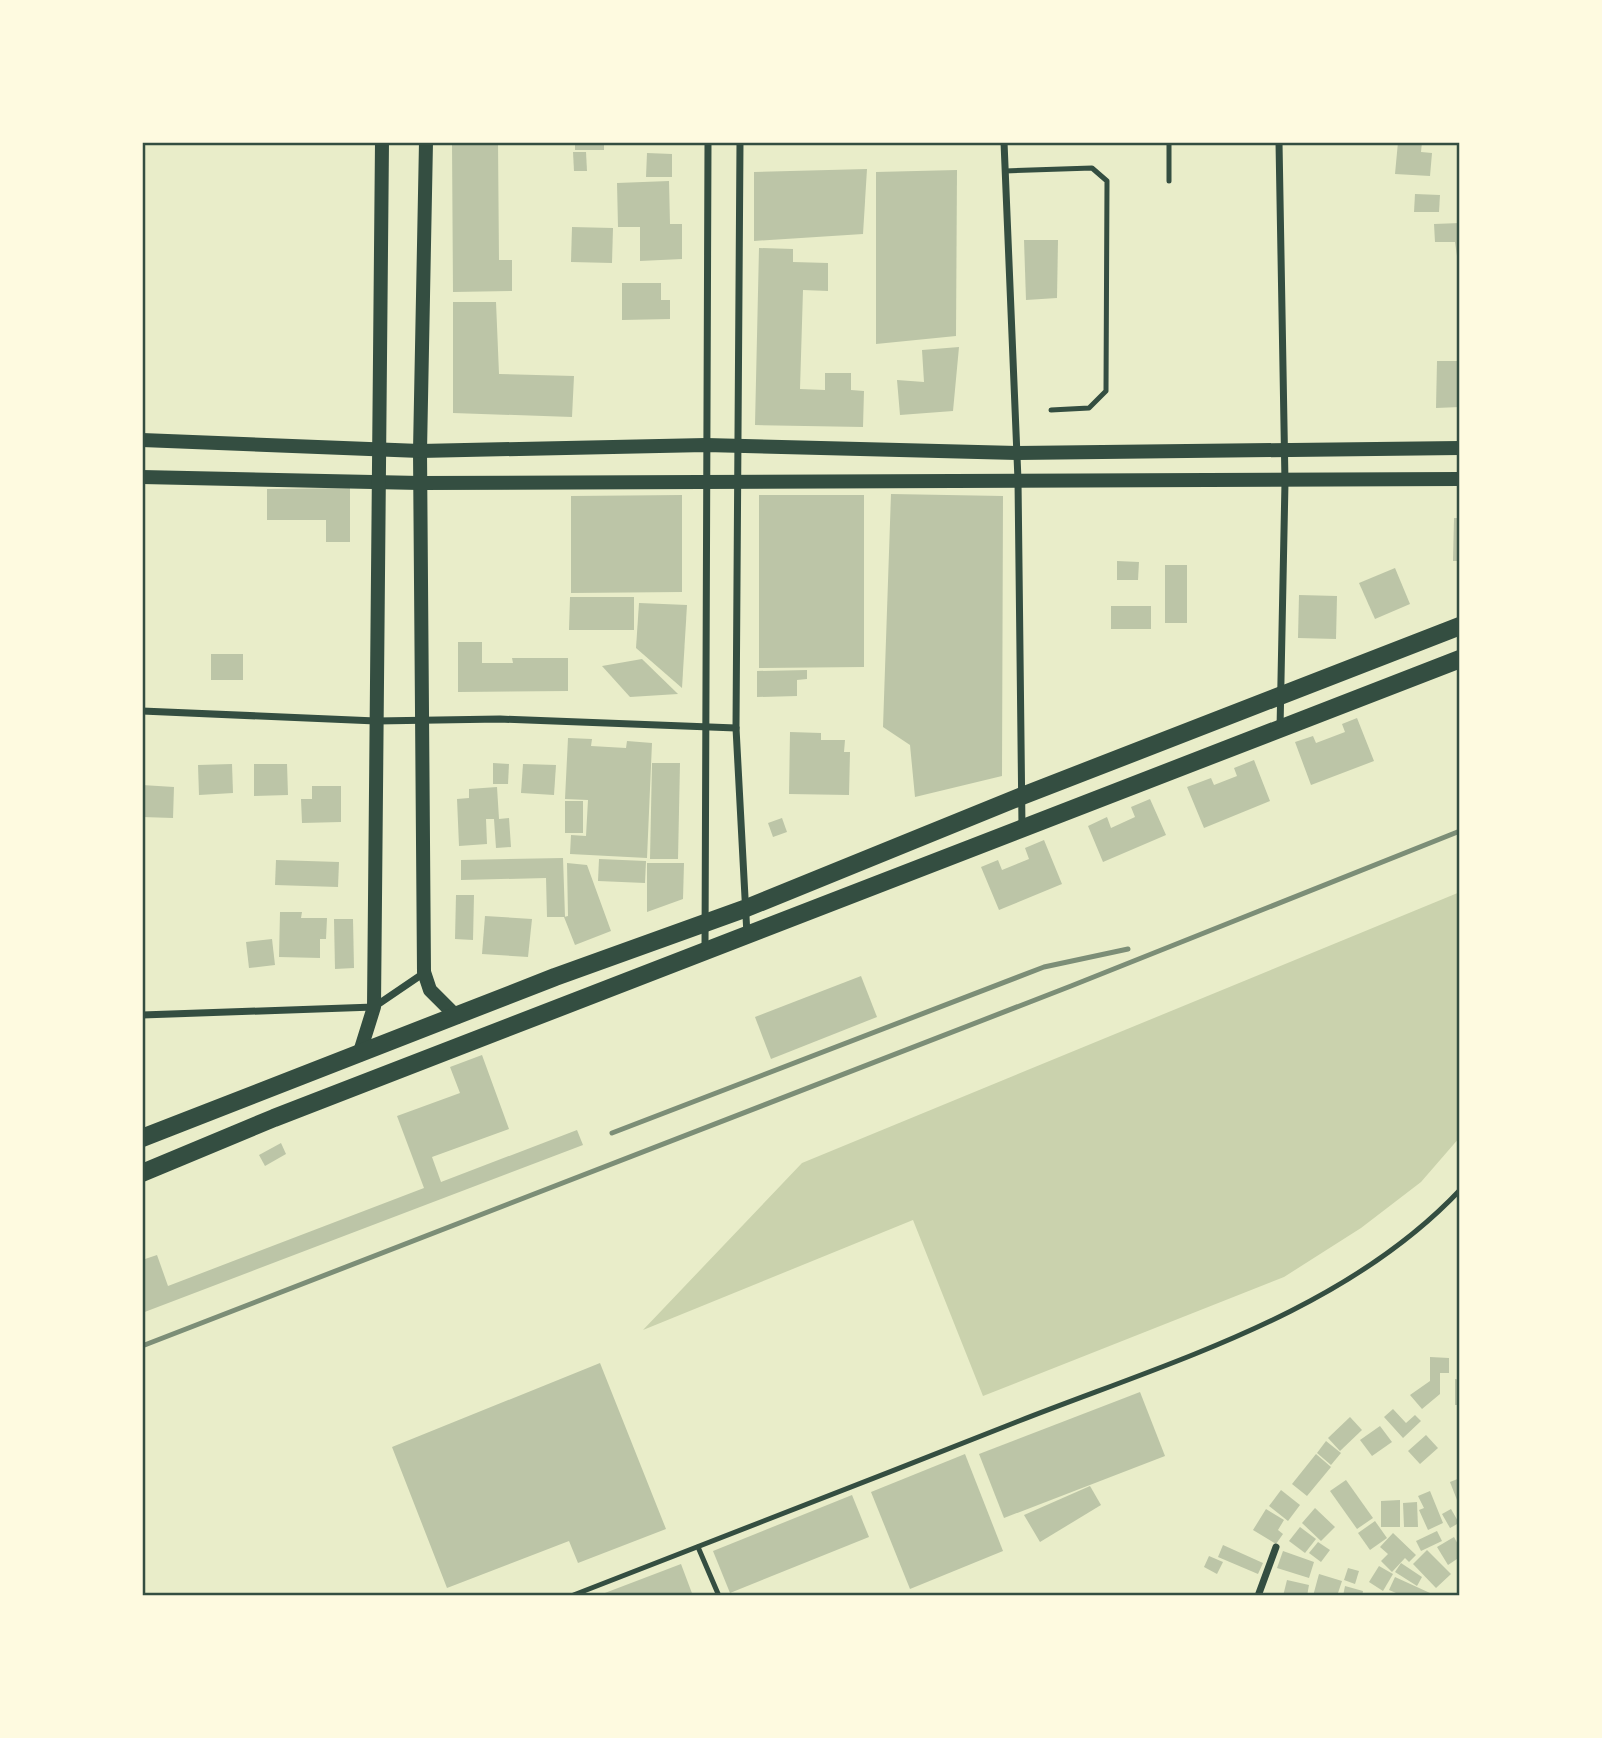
<svg xmlns="http://www.w3.org/2000/svg" width="1602" height="1738" viewBox="0 0 1602 1738" font-family="'Work Sans',sans-serif">
	<rect width="100%" height="100%" fill="#e9edc9"/>
	<!-- green -->
	<polygon fill="#cad2ad" points="1460,892 1460,1137 1421,1182 1361,1228 1284,1277 983,1396 913,1220 643,1330 802,1163"/>
	<!-- building -->
	<g fill="#bcc5a7">
		<polygon points="498,142 499,260 512,260 512,291 453,292 452,143"/>
		<rect x="575" y="142" width="29" height="8"/>
		<polygon points="1398,142 1422,142 1421,152 1432,153 1430,176 1395,174"/>
		<polygon points="573,152 586,152 587,171 574,171"/>
		<polygon points="647,153 672,154 672,177 646,177"/>
		<polygon points="867,169 863,234 754,241 754,172"/>
		<polygon points="957,170 956,336 876,344 876,172"/>
		<polygon points="669,181 670,224 682,224 682,259 640,261 640,227 618,227 617,183"/>
		<polygon points="1415,194 1440,195 1439,212 1414,212"/>
		<polygon points="1460,223 1460,262 1458,263 1455,242 1435,242 1434,224"/>
		<polygon points="572,227 613,228 612,263 571,262"/>
		<polygon points="1024,240 1058,240 1057,298 1026,300"/>
		<polygon points="759,248 793,249 793,262 828,263 828,291 803,290 800,389 825,390 825,373 851,373 851,390 864,391 863,427 755,425"/>
		<polygon points="622,283 661,283 661,300 670,300 670,319 622,320"/>
		<polygon points="453,302 496,302 499,374 574,376 572,417 453,413"/>
		<polygon points="959,347 953,411 900,415 897,380 924,382 922,350"/>
		<polygon points="1437,361 1460,361 1460,407 1436,408"/>
		<polygon points="350,488 350,542 326,542 326,520 267,520 267,489"/>
		<polygon points="891,494 1003,496 1002,776 915,797 910,745 883,727"/>
		<polygon points="682,495 682,592 571,593 571,496"/>
		<polygon points="759,495 864,495 864,667 759,668"/>
		<polygon points="1454,518 1460,518 1460,561 1453,561"/>
		<polygon points="1117,561 1139,562 1138,580 1117,580"/>
		<rect x="1165" y="565" width="22" height="58"/>
		<polygon points="1395,568 1410,604 1375,619 1359,583"/>
		<polygon points="1299,595 1337,596 1336,639 1298,638"/>
		<polygon points="570,597 634,597 634,630 569,630"/>
		<polygon points="639,603 687,605 682,688 636,648"/>
		<rect x="1111" y="606" width="40" height="23"/>
		<polygon points="458,642 482,642 482,663 513,663 512,658 568,658 568,691 458,692"/>
		<rect x="211" y="654" width="32" height="26"/>
		<polygon points="642,659 678,694 630,697 602,666"/>
		<polygon points="807,670 807,679 797,680 797,696 757,697 757,671"/>
		<polygon points="1357,718 1374,761 1311,785 1295,742 1313,736 1316,743 1345,732 1342,724"/>
		<polygon points="790,732 821,733 821,740 845,740 844,752 850,752 849,795 789,794"/>
		<polygon points="568,738 592,739 591,746 626,748 627,741 652,743 647,858 570,854 571,835 586,836 588,800 565,799"/>
		<polygon points="1254,760 1270,801 1204,828 1187,787 1211,778 1214,785 1237,776 1234,768"/>
		<polygon points="493,763 509,764 508,784 493,784"/>
		<polygon points="652,763 680,763 678,859 650,859"/>
		<polygon points="232,764 233,793 199,795 198,765"/>
		<polygon points="254,764 287,764 288,795 254,796"/>
		<polygon points="523,764 556,765 554,795 521,793"/>
		<polygon points="142,785 174,787 173,818 142,817"/>
		<polygon points="312,786 341,786 341,822 302,823 301,799 312,799"/>
		<polygon points="497,787 499,819 509,818 511,847 496,848 494,819 486,819 487,844 459,846 457,799 469,798 469,789"/>
		<polygon points="1150,799 1166,835 1103,862 1088,826 1107,817 1111,828 1135,817 1131,807"/>
		<rect x="565" y="801" width="18" height="32"/>
		<polygon points="782,818 787,832 773,837 768,823"/>
		<polygon points="1044,840 1062,884 999,910 981,867 998,860 1002,870 1029,859 1025,848"/>
		<polygon points="563,858 565,917 547,917 546,878 461,880 461,860"/>
		<polygon points="599,859 646,861 645,883 598,881"/>
		<polygon points="276,860 339,862 338,887 275,885"/>
		<polygon points="567,863 587,865 611,931 575,945 564,917 568,916"/>
		<polygon points="647,863 684,863 683,899 647,912"/>
		<polygon points="456,895 474,895 473,940 455,939"/>
		<polygon points="280,912 302,912 301,918 327,918 326,939 320,939 320,958 279,957"/>
		<polygon points="485,916 532,919 528,957 482,954"/>
		<polygon points="334,919 353,919 354,968 335,969"/>
		<polygon points="272,939 275,965 249,968 246,942"/>
		<polygon points="861,976 877,1017 771,1059 755,1017"/>
		<polygon points="482,1055 509,1129 432,1157 441,1182 577,1130 583,1145 142,1313 142,1260 157,1255 168,1286 424,1188 397,1116 460,1093 450,1067"/>
		<polygon points="281,1143 286,1154 265,1166 259,1155"/>
		<polygon points="1430,1357 1449,1358 1449,1373 1440,1373 1440,1394 1422,1409 1410,1395 1430,1381"/>
		<polygon points="600,1363 666,1529 578,1563 569,1541 447,1588 392,1447"/>
		<polygon points="1455,1379 1460,1380 1460,1405 1455,1405"/>
		<polygon points="1140,1392 1165,1456 1004,1518 979,1454"/>
		<polygon points="1393,1409 1406,1423 1415,1415 1421,1421 1403,1438 1384,1417"/>
		<polygon points="1350,1417 1362,1430 1340,1451 1328,1438"/>
		<polygon points="1380,1426 1392,1442 1372,1456 1360,1440"/>
		<polygon points="1426,1435 1438,1448 1420,1464 1408,1451"/>
		<polygon points="1326,1441 1341,1453 1331,1465 1317,1453"/>
		<polygon points="965,1454 1003,1551 910,1589 871,1492"/>
		<polygon points="1316,1454 1331,1467 1307,1496 1292,1484"/>
		<polygon points="1460,1478 1460,1499 1457,1500 1450,1482"/>
		<polygon points="1346,1480 1373,1518 1357,1529 1330,1491"/>
		<polygon points="1090,1486 1101,1505 1040,1542 1024,1515"/>
		<polygon points="1281,1490 1300,1505 1288,1521 1269,1506"/>
		<polygon points="1430,1491 1443,1523 1428,1530 1419,1510 1424,1508 1418,1496"/>
		<polygon points="852,1495 869,1537 730,1593 713,1551"/>
		<polygon points="1400,1500 1400,1527 1381,1527 1381,1501"/>
		<polygon points="1417,1502 1418,1527 1404,1527 1403,1503"/>
		<polygon points="1315,1508 1335,1527 1321,1541 1302,1523"/>
		<polygon points="1266,1509 1284,1520 1278,1530 1283,1534 1276,1544 1253,1530"/>
		<polygon points="1451,1509 1459,1523 1450,1528 1442,1514"/>
		<polygon points="1375,1521 1387,1538 1370,1550 1358,1533"/>
		<polygon points="1300,1527 1316,1539 1305,1553 1289,1541"/>
		<polygon points="1437,1531 1442,1541 1421,1551 1416,1541"/>
		<polygon points="1393,1533 1416,1555 1409,1562 1405,1558 1392,1572 1381,1561 1388,1554 1380,1547"/>
		<polygon points="1454,1537 1460,1548 1460,1557 1448,1565 1437,1547"/>
		<polygon points="1318,1542 1330,1550 1321,1562 1309,1553"/>
		<polygon points="1223,1545 1263,1563 1258,1574 1218,1557"/>
		<polygon points="1427,1550 1451,1574 1436,1588 1413,1564"/>
		<polygon points="1283,1551 1314,1562 1309,1578 1277,1568"/>
		<polygon points="1209,1556 1223,1562 1217,1574 1204,1567"/>
		<polygon points="1401,1563 1422,1577 1417,1586 1395,1572"/>
		<polygon points="681,1564 693,1596 597,1596"/>
		<polygon points="1379,1566 1393,1574 1383,1591 1369,1582"/>
		<polygon points="1348,1568 1359,1571 1355,1584 1344,1580"/>
		<polygon points="1319,1574 1342,1581 1337,1596 1313,1596"/>
		<polygon points="1395,1577 1430,1593 1428,1596 1403,1596 1389,1590"/>
		<polygon points="1287,1580 1309,1585 1307,1596 1283,1596"/>
		<polygon points="1345,1586 1363,1591 1362,1596 1343,1596"/>
	</g>
	<g fill="none" stroke-linecap="round" stroke-linejoin="round">
		<!-- service -->
		<g stroke="#344e41" stroke-width="5">
			<polyline points="1005,171 1092,168 1107,181 1106,391 1089,408 1051,410"/>
			<polyline points="1169,181 1169,142"/>
			<polyline points="698,1547 719,1596"/>
			<path d="M571,1596C721,1538 870,1480 1019,1421C1172,1361 1345,1312 1460,1190"/>
		</g>
		<!-- minor -->
		<g stroke="#344e41" stroke-width="7">
			<polyline points="740,142 736,728 747,935"/>
			<polyline points="1004,142 1018,480 1022,827"/>
			<polyline points="1279,142 1285,482 1280,729"/>
			<polyline points="142,711 376,721 500,719 736,728"/>
			<polyline points="705,950 708,142"/>
			<polyline points="142,1015 374,1007 424,973"/>
			<polyline points="1258,1596 1276,1547"/>
		</g>
		<!-- secondary -->
		<g stroke="#344e41" stroke-width="14">
			<polyline points="426,142 420,451 424,972 430,990 457,1017"/>
			<polyline points="142,440 420,451 706,445 1017,453 1460,448"/>
			<polyline points="142,477 420,483 1460,479"/>
			<polyline points="359,1055 374,1007 382,142"/>
		</g>
		<!-- trunk -->
		<g stroke="#344e41" stroke-width="18">
			<polyline points="142,1138 555,977 744,909 1022,796 1460,626"/>
			<polyline points="142,1173 274,1118 1460,659"/>
		</g>
		<!-- rail -->
		<g stroke="#7c8e77" stroke-width="5">
			<polyline points="612,1133 1044,967 1128,949"/>
			<polyline points="142,1346 1071,986 1460,831"/>
		</g>
	</g>
	<!-- border -->
	<rect width="1602" height="1738" fill="none" stroke="#fefae0" stroke-width="287"/>
	<rect x="144" y="144" width="1314" height="1450" fill="none" stroke="#344e41" stroke-width="2.5"/>
</svg>
